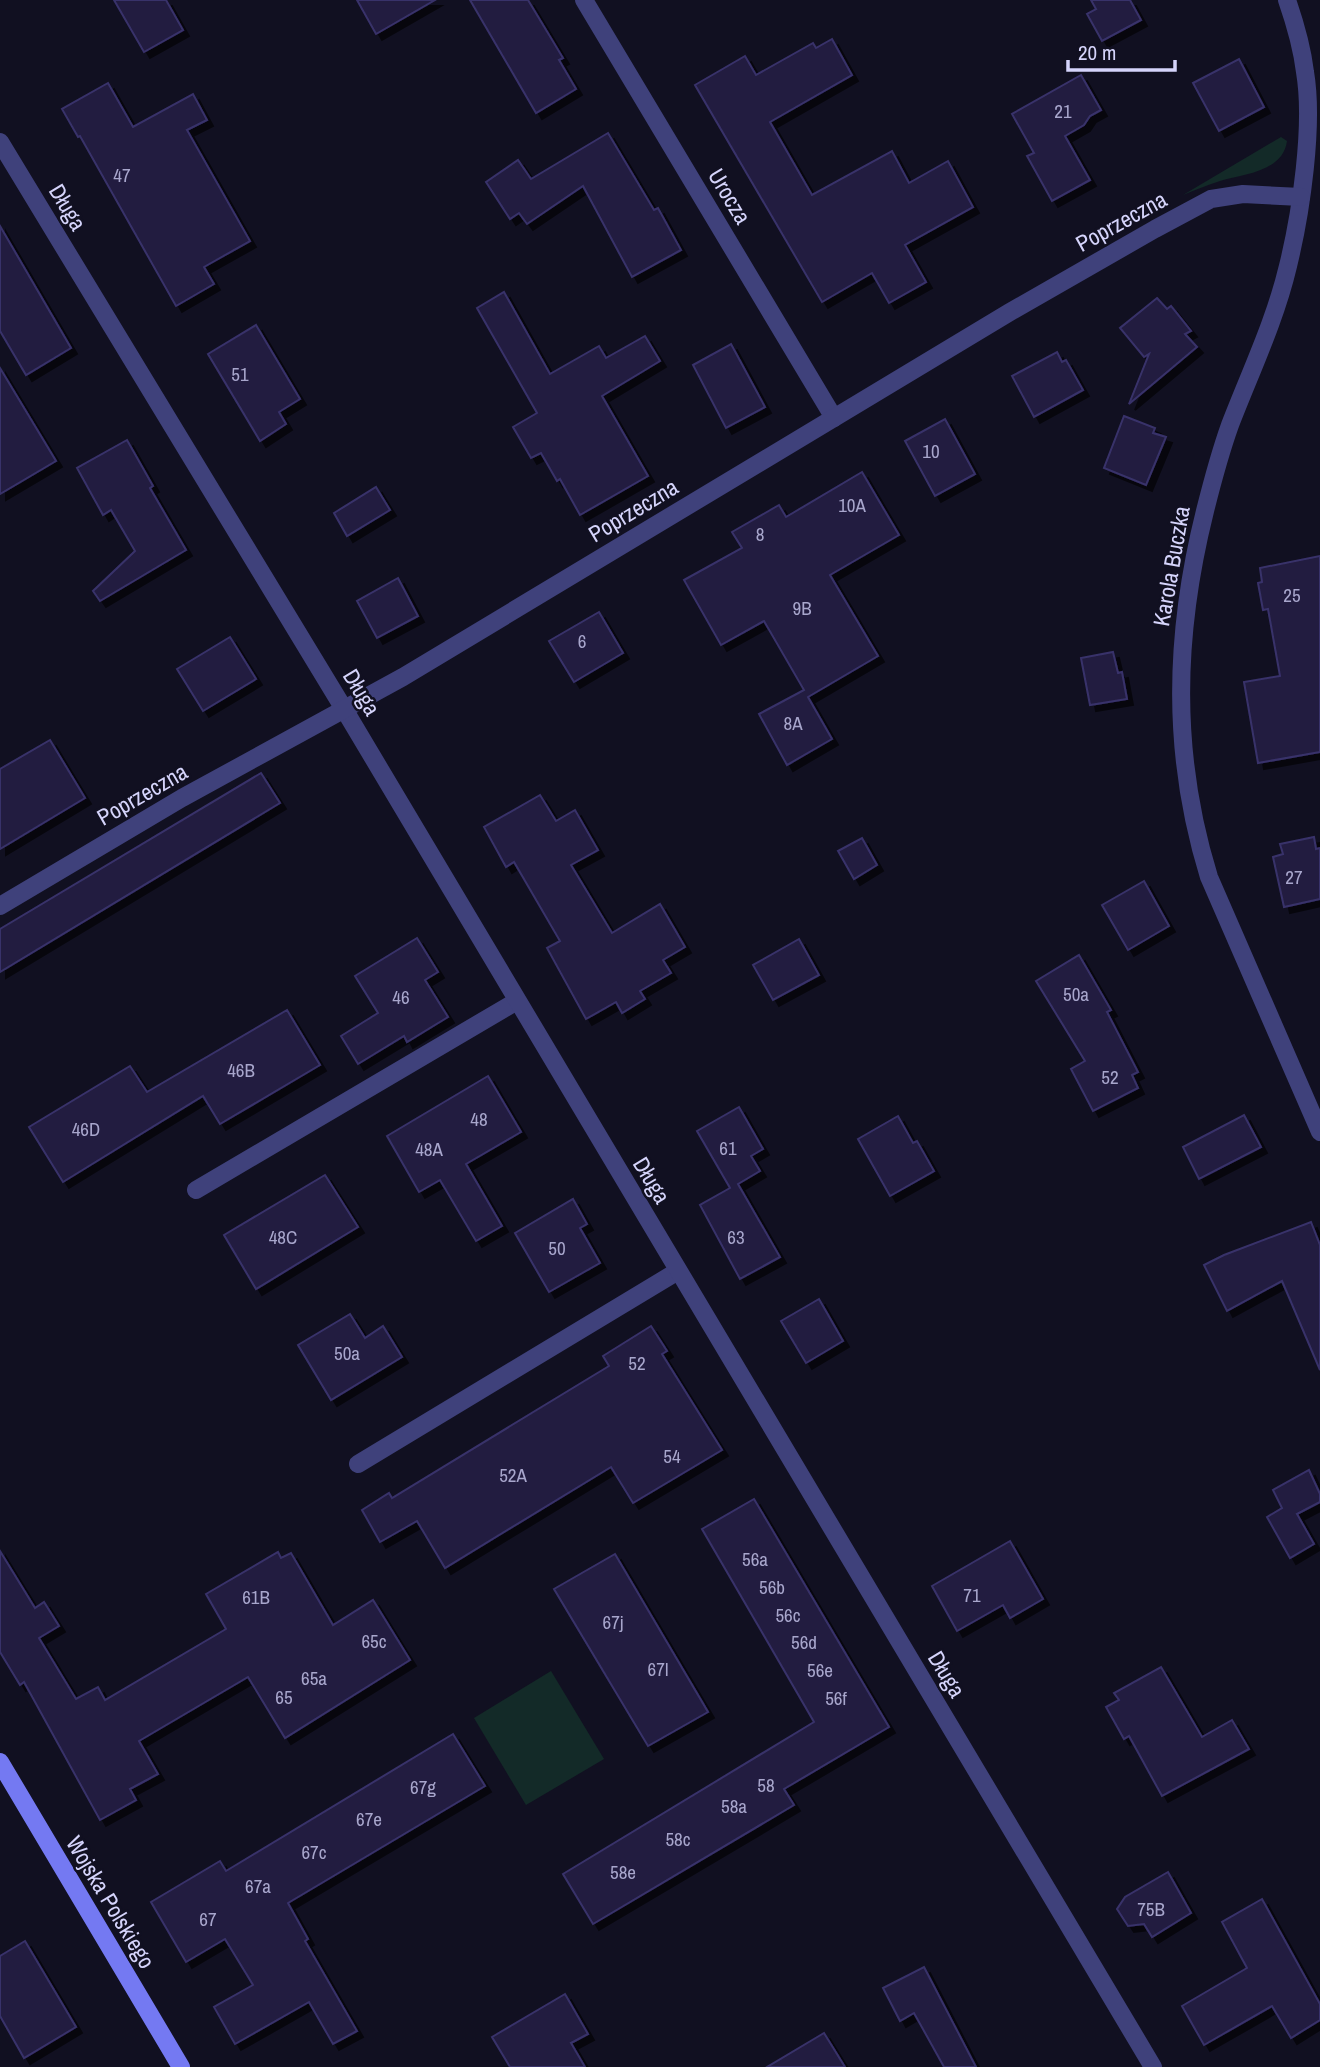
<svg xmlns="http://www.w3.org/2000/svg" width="1320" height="2067" viewBox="0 0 1320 2067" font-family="'Archivo Narrow',sans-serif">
	<defs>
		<filter id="shadow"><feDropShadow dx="6" dy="6" stdDeviation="0" flood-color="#0009"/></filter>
	</defs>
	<rect width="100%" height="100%" fill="#111021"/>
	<!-- green -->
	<g fill="#132a28">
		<path d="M1281,137L1287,141C1283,172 1243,174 1220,181C1207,185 1195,190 1183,195Z"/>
		<polygon points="551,1671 604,1759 526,1805 474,1718"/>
	</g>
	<!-- building -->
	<g fill="#221d40" stroke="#39326a" stroke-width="2" filter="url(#shadow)">
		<polygon points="114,0 166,0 183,30 144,52"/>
		<polygon points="357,0 435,0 376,34"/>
		<polygon points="470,0 528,0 563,58 559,60 576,89 536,113"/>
		<polygon points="1091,0 1130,0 1141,20 1102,41 1087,14 1096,9"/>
		<polygon points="832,39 852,75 770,122 812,195 892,151 909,183 948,161 973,207 905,245 926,282 889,303 872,273 822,302 695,85 745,56 756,75 813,43 816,48"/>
		<polygon points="1239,59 1264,107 1219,131 1193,83"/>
		<polygon points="1081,75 1101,110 1090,116 1084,125 1065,136 1090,180 1052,201 1027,156 1034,153 1012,114"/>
		<polygon points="108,83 133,127 193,94 207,120 187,130 250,241 204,267 214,284 176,306 80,136 78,137 62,109"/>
		<polygon points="608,133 654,210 658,208 681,250 632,277 583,186 527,224 519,213 510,219 486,182 518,160 531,179"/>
		<polygon points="0,226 71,348 26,375 0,331"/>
		<polygon points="504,292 550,374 599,346 606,358 645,336 660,361 602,396 648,476 580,515 560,479 557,481 541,453 531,458 513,427 537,413 477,308"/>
		<polygon points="1157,298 1167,309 1171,306 1191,331 1185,334 1197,347 1129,404 1149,354 1144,357 1120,328"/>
		<polygon points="256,325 300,399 279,412 286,424 260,441 208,354"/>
		<polygon points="731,344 765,407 726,428 693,365"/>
		<polygon points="1057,352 1062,362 1066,360 1083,390 1034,417 1012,376"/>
		<polygon points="0,368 56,461 0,494"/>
		<polygon points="1124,416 1155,428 1153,433 1166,437 1146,485 1104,468"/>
		<polygon points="945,419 975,474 935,496 905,441"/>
		<polygon points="127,440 153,486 150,488 186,550 100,601 93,591 135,551 111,510 103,515 77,468"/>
		<polygon points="862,472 899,535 830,575 878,656 808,697 832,739 787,765 759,714 804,690 764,621 721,645 684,580 742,548 732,532 779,505 786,517"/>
		<polygon points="376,487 390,510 347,536 334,513"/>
		<polygon points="1320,556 1320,752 1258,763 1244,682 1280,676 1268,609 1263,610 1258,583 1262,582 1260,568"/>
		<polygon points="398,578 418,616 377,638 357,601"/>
		<polygon points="599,612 623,653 574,682 549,641"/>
		<polygon points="230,637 256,679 203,711 177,669"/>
		<polygon points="1113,652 1118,673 1122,672 1127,699 1090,705 1081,658"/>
		<polygon points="50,740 85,798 0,849 0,769"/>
		<polygon points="261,773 280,803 0,972 0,929"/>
		<polygon points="540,795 556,821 575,810 598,850 571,865 612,933 660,904 685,947 663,960 671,973 640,991 645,999 622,1013 616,1002 586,1019 547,948 560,941 514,862 506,867 484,827"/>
		<polygon points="1314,837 1316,849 1320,848 1320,899 1284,907 1273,857 1283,854 1280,844"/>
		<polygon points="862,838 877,865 854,879 838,851"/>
		<polygon points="1144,881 1169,926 1128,950 1102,905"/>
		<polygon points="417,938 438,972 425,980 448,1017 407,1042 404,1036 358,1064 341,1036 378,1013 355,976"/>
		<polygon points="799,939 819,975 773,1000 753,965"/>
		<polygon points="1079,955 1111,1010 1107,1012 1138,1072 1132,1075 1138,1088 1093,1111 1071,1069 1085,1061 1036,981"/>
		<polygon points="287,1010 320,1065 220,1124 203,1096 63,1182 29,1127 130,1066 147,1092"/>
		<polygon points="488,1076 521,1132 466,1164 502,1226 476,1241 440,1180 419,1192 387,1136"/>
		<polygon points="739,1107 763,1149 751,1156 760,1171 738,1184 780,1257 740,1279 700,1205 730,1188 697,1131"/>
		<polygon points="1244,1115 1261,1147 1199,1179 1183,1147"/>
		<polygon points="898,1116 913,1143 917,1141 934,1171 890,1196 858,1139"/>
		<polygon points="325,1175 358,1227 256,1289 224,1235"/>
		<polygon points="573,1199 587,1224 580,1228 600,1263 549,1292 515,1233"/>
		<polygon points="1311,1222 1320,1245 1320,1370 1282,1281 1227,1311 1204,1265 1224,1255"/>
		<polygon points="819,1299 843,1341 806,1363 781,1321"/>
		<polygon points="350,1314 365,1338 383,1326 402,1357 331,1400 298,1345"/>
		<polygon points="651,1326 667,1351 662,1354 722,1450 633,1503 611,1467 445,1568 417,1521 380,1542 362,1510 389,1493 392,1498 609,1366 603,1356"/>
		<polygon points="1309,1470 1320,1494 1320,1502 1297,1514 1314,1544 1290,1558 1267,1517 1282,1508 1273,1490"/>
		<polygon points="754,1499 889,1727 784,1789 794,1805 593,1924 563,1874 814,1722 702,1529"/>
		<polygon points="1010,1541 1043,1599 1010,1618 1003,1605 957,1631 932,1586"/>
		<polygon points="0,1551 35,1608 44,1602 59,1626 39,1638 76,1699 98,1687 105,1700 226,1629 206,1594 278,1552 281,1558 291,1553 333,1625 373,1600 410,1660 285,1738 248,1677 139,1741 158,1774 130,1789 136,1800 100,1820 24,1682 20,1685 0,1652"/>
		<polygon points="615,1554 708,1712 648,1746 554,1589"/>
		<polygon points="1161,1667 1202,1737 1232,1720 1249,1749 1162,1796 1129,1736 1124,1739 1106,1707 1119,1700 1114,1693"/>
		<polygon points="453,1734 485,1786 288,1903 308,1939 305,1941 357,2031 333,2044 309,2002 235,2044 214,2007 253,1985 225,1939 186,1962 151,1902 220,1861 226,1871"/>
		<polygon points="1168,1872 1191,1913 1152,1937 1144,1924 1128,1926 1117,1909 1125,1897"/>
		<polygon points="1262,1899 1320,2004 1320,2020 1291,2038 1272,2006 1204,2045 1182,2006 1247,1968 1222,1922"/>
		<polygon points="25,1941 76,2027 24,2058 0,2016 0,1956"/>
		<polygon points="924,1967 976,2067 944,2067 914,2013 900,2021 883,1988"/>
		<polygon points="565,1994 588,2034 571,2043 585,2067 510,2067 492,2037"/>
		<polygon points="824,2033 845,2067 767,2067"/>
	</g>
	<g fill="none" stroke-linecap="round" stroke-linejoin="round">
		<!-- lane -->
		<g stroke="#3f417b" stroke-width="18">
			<polyline points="196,1190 517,1001"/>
			<polyline points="358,1464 678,1271"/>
		</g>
		<!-- street -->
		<g stroke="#3f417b" stroke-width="18">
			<polyline points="584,0 834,418"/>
			<path d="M1287,0C1295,23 1302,47 1305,72C1314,125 1301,213 1288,266C1275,321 1250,373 1230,425C1220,453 1212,483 1205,511C1174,635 1171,754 1209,877L1320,1132"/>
			<polyline points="0,142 344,709 1153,2067"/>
			<polyline points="0,906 182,798 403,677 1010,312 1155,229 1211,199 1243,194 1301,197"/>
		</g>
		<!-- secondary -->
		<polyline stroke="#7479f2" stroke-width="18" points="0,1762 181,2067"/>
	</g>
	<g text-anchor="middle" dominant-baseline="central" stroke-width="5" stroke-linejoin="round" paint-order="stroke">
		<!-- number labels -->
		<g font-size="19" fill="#a8a6cc">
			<text x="1063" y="111">21</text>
			<text x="122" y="175">47</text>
			<text x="240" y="374">51</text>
			<text x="931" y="451">10</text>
			<text x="852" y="505">10A</text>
			<text x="760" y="534">8</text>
			<text x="1292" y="595">25</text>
			<text x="802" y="608">9B</text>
			<text x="582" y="641">6</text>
			<text x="793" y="723">8A</text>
			<text x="1294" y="877">27</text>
			<text x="1076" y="994">50a</text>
			<text x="401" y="997">46</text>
			<text x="241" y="1070">46B</text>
			<text x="1110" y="1077">52</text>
			<text x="479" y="1119">48</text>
			<text x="86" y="1129">46D</text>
			<text x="728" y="1148">61</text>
			<text x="429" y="1149">48A</text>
			<text x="283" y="1237">48C</text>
			<text x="736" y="1237">63</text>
			<text x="557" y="1248">50</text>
			<text x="347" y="1353">50a</text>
			<text x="637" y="1363">52</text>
			<text x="672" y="1456">54</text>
			<text x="513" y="1475">52A</text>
			<text x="755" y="1559">56a</text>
			<text x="772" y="1587">56b</text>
			<text x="972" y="1595">71</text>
			<text x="256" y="1597">61B</text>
			<text x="788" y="1615">56c</text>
			<text x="613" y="1622">67j</text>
			<text x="374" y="1641">65c</text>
			<text x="804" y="1642">56d</text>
			<text x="658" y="1669">67l</text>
			<text x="820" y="1670">56e</text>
			<text x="314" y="1678">65a</text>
			<text x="284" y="1697">65</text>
			<text x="836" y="1698">56f</text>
			<text x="766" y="1785">58</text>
			<text x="423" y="1787">67g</text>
			<text x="734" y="1806">58a</text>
			<text x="369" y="1819">67e</text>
			<text x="678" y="1839">58c</text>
			<text x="314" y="1852">67c</text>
			<text x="623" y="1872">58e</text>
			<text x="258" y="1886">67a</text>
			<text x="1151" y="1909">75B</text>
			<text x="208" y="1919">67</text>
		</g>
		<!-- street labels -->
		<g font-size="23" fill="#d5d4fb" stroke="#111021">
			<text transform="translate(730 196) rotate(59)">Urocza</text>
			<text transform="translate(68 207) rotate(59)">Długa</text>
			<text transform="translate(1121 221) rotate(-29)">Poprzeczna</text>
			<text transform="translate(633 510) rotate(-31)">Poprzeczna</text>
			<text transform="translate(1171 566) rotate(-80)">Karola Buczka</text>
			<text transform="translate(362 692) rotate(59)">Długa</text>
			<text transform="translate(142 794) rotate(-30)">Poprzeczna</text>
			<text transform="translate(652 1180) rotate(59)">Długa</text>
			<text transform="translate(947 1674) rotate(59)">Długa</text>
			<text transform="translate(111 1902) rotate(59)">Wojska Polskiego</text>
		</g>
	</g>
	<!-- scale -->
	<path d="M1068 60v10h107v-10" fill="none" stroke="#d5d4fb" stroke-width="3.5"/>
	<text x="1078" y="60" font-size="21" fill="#d5d4fb" stroke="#111021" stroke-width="5" paint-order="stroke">20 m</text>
</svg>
